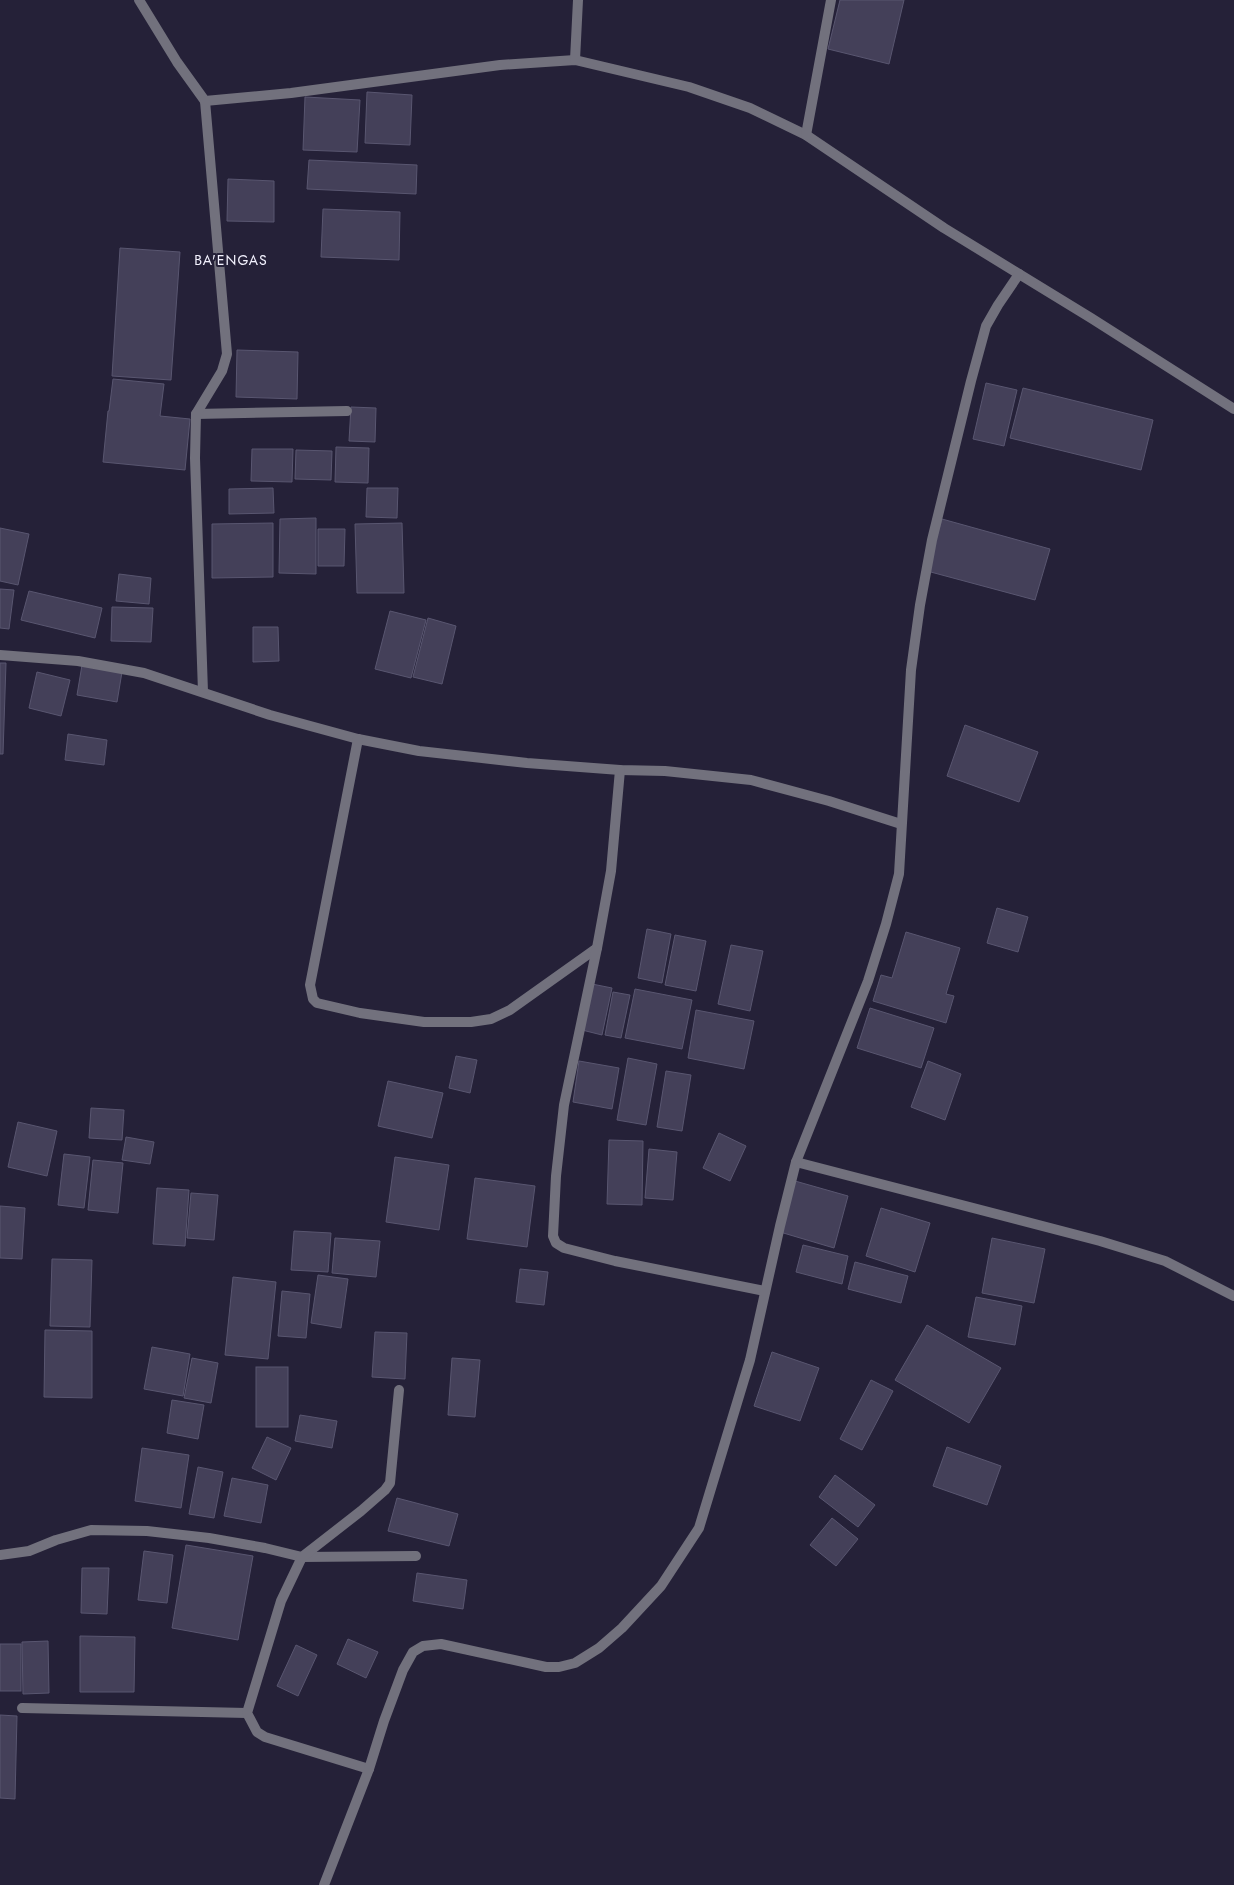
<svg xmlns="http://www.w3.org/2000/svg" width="1234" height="1885" viewBox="0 0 1234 1885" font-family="Jost,sans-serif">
	<rect width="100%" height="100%" fill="#252138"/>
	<!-- building -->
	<g fill="#444059" stroke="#595670">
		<polygon points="840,0 904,0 889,64 828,49"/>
		<polygon points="367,92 412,95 410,145 365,143"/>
		<polygon points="305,97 360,100 357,152 303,150"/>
		<polygon points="309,160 417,165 416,194 307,189"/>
		<polygon points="228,179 274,181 274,222 227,221"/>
		<polygon points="323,209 400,212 399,260 321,257"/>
		<polygon points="120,248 180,252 171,380 112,376"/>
		<polygon points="237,350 298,352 297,399 236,397"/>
		<polygon points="113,379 164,384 160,416 190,419 185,470 103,462 108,411 109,411"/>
		<polygon points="986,383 1017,390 1004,446 973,439"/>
		<polygon points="1023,388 1153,420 1141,470 1010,438"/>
		<polygon points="351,407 376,408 375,442 349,441"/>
		<polygon points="336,447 369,448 368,483 335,482"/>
		<polygon points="252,449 293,449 292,482 251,481"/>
		<polygon points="296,450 332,451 331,480 295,479"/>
		<polygon points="273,488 274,513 229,514 229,489"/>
		<polygon points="367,488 398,488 397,518 366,517"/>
		<polygon points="316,518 316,574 279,573 280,519"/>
		<polygon points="942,519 1050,549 1035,600 927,571"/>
		<polygon points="273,523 273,577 212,578 212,524"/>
		<polygon points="402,523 404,593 357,593 355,524"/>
		<polygon points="0,528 29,534 18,585 0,581"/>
		<polygon points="318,529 345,529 344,566 318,566"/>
		<polygon points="119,574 151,578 149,604 116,601"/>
		<polygon points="0,589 14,590 9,629 0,628"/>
		<polygon points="29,591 102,608 95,638 21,620"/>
		<polygon points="112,607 153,608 151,642 111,641"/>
		<polygon points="390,611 426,620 411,678 375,669"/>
		<polygon points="428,618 456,626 442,684 413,677"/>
		<polygon points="253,627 278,627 279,661 253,662"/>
		<polygon points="0,663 6,663 3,754 0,754"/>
		<polygon points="82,665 122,672 117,702 77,695"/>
		<polygon points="37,672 70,680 61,716 29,708"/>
		<polygon points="965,725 1038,752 1019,802 947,776"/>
		<polygon points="68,734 107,740 104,765 65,760"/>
		<polygon points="997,908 1028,917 1018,952 987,943"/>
		<polygon points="647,929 671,934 662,983 638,978"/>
		<polygon points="906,932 960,948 946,994 954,996 946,1023 873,1001 881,975 892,978"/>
		<polygon points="675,935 706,941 696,991 665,985"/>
		<polygon points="731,945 763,951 750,1011 718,1004"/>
		<polygon points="592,984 612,988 602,1035 582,1030"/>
		<polygon points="635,989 692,1000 682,1049 625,1038"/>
		<polygon points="613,992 630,995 621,1038 605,1035"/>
		<polygon points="870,1008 934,1028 921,1068 857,1048"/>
		<polygon points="696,1010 754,1021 744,1069 688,1058"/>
		<polygon points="456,1056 477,1060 470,1093 449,1088"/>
		<polygon points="628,1058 657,1064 646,1125 617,1120"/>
		<polygon points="579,1061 619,1068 612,1109 573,1102"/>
		<polygon points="928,1061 961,1074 945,1120 911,1107"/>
		<polygon points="666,1071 691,1075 682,1131 657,1127"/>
		<polygon points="388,1081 443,1093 432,1138 378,1126"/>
		<polygon points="91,1108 124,1110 122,1140 89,1138"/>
		<polygon points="18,1122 57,1131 47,1176 8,1167"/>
		<polygon points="719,1133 746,1146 730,1181 703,1168"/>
		<polygon points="126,1137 154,1142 150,1164 122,1160"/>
		<polygon points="609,1140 643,1141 642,1205 607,1204"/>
		<polygon points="649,1149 677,1152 673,1200 645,1198"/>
		<polygon points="64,1154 90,1157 84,1208 58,1205"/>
		<polygon points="395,1157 449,1165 439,1230 386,1222"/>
		<polygon points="93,1160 123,1163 118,1213 88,1210"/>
		<polygon points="475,1178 535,1186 527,1247 467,1239"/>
		<polygon points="795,1181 848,1196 834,1248 780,1232"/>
		<polygon points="157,1188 189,1190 185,1246 153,1244"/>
		<polygon points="191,1193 218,1195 214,1240 187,1238"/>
		<polygon points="0,1206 25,1208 22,1259 0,1258"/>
		<polygon points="881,1208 930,1223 915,1272 866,1256"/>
		<polygon points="294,1231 331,1233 328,1272 291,1270"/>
		<polygon points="335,1238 380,1241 376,1277 332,1273"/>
		<polygon points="992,1238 1045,1249 1034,1303 982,1293"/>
		<polygon points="803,1245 848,1256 842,1284 796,1272"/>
		<polygon points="52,1259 92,1260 90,1327 50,1326"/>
		<polygon points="855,1262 908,1276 901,1303 848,1289"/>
		<polygon points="520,1269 548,1272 544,1305 516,1302"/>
		<polygon points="318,1275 348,1279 341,1328 311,1323"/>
		<polygon points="233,1277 276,1282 268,1359 225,1355"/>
		<polygon points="282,1291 310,1294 306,1338 278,1336"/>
		<polygon points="976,1297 1022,1306 1015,1345 968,1337"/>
		<polygon points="927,1325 1001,1368 969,1423 895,1380"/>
		<polygon points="45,1330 92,1331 92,1398 44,1397"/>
		<polygon points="375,1332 407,1333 405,1379 372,1377"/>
		<polygon points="152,1347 190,1354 183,1396 144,1389"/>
		<polygon points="772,1352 819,1368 800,1421 754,1406"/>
		<polygon points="192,1358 218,1363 211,1403 184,1398"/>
		<polygon points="452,1358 480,1360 475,1417 448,1415"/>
		<rect x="256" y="1367" width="32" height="60"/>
		<polygon points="871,1380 893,1391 862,1450 840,1439"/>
		<polygon points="172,1400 204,1405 198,1439 167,1433"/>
		<polygon points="300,1415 337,1421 332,1448 295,1441"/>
		<polygon points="267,1437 291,1448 276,1480 252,1468"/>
		<polygon points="947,1447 1001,1466 987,1505 933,1486"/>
		<polygon points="142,1448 189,1455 181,1508 135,1501"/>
		<polygon points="198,1467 223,1472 214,1518 189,1514"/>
		<polygon points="835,1475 875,1505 858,1527 819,1497"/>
		<polygon points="232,1478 268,1485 261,1523 224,1516"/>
		<polygon points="397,1498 458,1514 449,1546 388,1531"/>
		<polygon points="832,1518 858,1539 836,1566 810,1545"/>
		<polygon points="186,1545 253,1556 238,1640 172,1628"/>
		<polygon points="144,1551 173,1555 167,1603 138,1600"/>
		<polygon points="82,1568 109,1568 107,1614 81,1613"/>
		<polygon points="417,1573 467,1580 463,1609 413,1601"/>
		<polygon points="80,1636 135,1637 134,1692 80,1692"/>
		<polygon points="348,1639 378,1652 366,1678 337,1664"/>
		<polygon points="48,1641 49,1693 23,1694 22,1642"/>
		<rect x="0" y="1644" width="21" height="47"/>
		<polygon points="296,1645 317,1655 298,1696 277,1686"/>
		<polygon points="0,1715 17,1716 15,1799 0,1798"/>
	</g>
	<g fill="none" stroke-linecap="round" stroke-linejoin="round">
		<!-- minor -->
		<g stroke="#72717d" stroke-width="10">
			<polyline points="139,0 177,62 205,101 291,93 500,65 575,60 689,87 750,108 806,135 944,228 1091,318 1234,409"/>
			<polyline points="575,60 578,0"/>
			<polyline points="806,135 831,0"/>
			<polyline points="196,414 347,411"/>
			<polyline points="0,655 78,661 144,673 270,715 358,739 419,751 527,763 620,770 665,771 751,780 829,801 901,824"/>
			<polyline points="203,692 195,458 196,414 222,371 227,354 205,101"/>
			<polyline points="358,739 310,985 313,999 317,1003 360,1013 424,1022 471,1022 491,1019 510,1010 597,948"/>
			<polyline points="620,770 611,871 597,948 564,1105 556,1176 553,1236 556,1243 564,1248 615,1261 765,1291"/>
			<polyline points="796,1162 1100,1241 1165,1261 1234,1296"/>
			<polyline points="0,1555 29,1551 56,1540 91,1530 147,1531 209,1538 265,1548 302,1557 416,1556"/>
			<polyline points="22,1708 247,1713"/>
			<polyline points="369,1769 265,1737 257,1732 247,1713 281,1601 302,1557 361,1511 385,1490 390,1483 399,1390"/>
			<polyline points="324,1885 369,1769 384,1721 403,1670 413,1652 423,1646 441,1644 546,1667 559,1667 575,1663 599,1648 622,1628 661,1586 699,1528 750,1360 780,1226 796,1162 868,981 886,924 899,874 911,670 920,605 932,540 971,381 986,326 998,305 1019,274"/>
		</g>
	</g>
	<g text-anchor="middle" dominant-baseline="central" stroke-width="4" stroke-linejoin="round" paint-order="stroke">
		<!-- quarter labels -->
		<g font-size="14" letter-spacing="1" fill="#f3f2fe" stroke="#252138">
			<text x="231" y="260">BA'ENGAS</text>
		</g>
	</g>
</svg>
